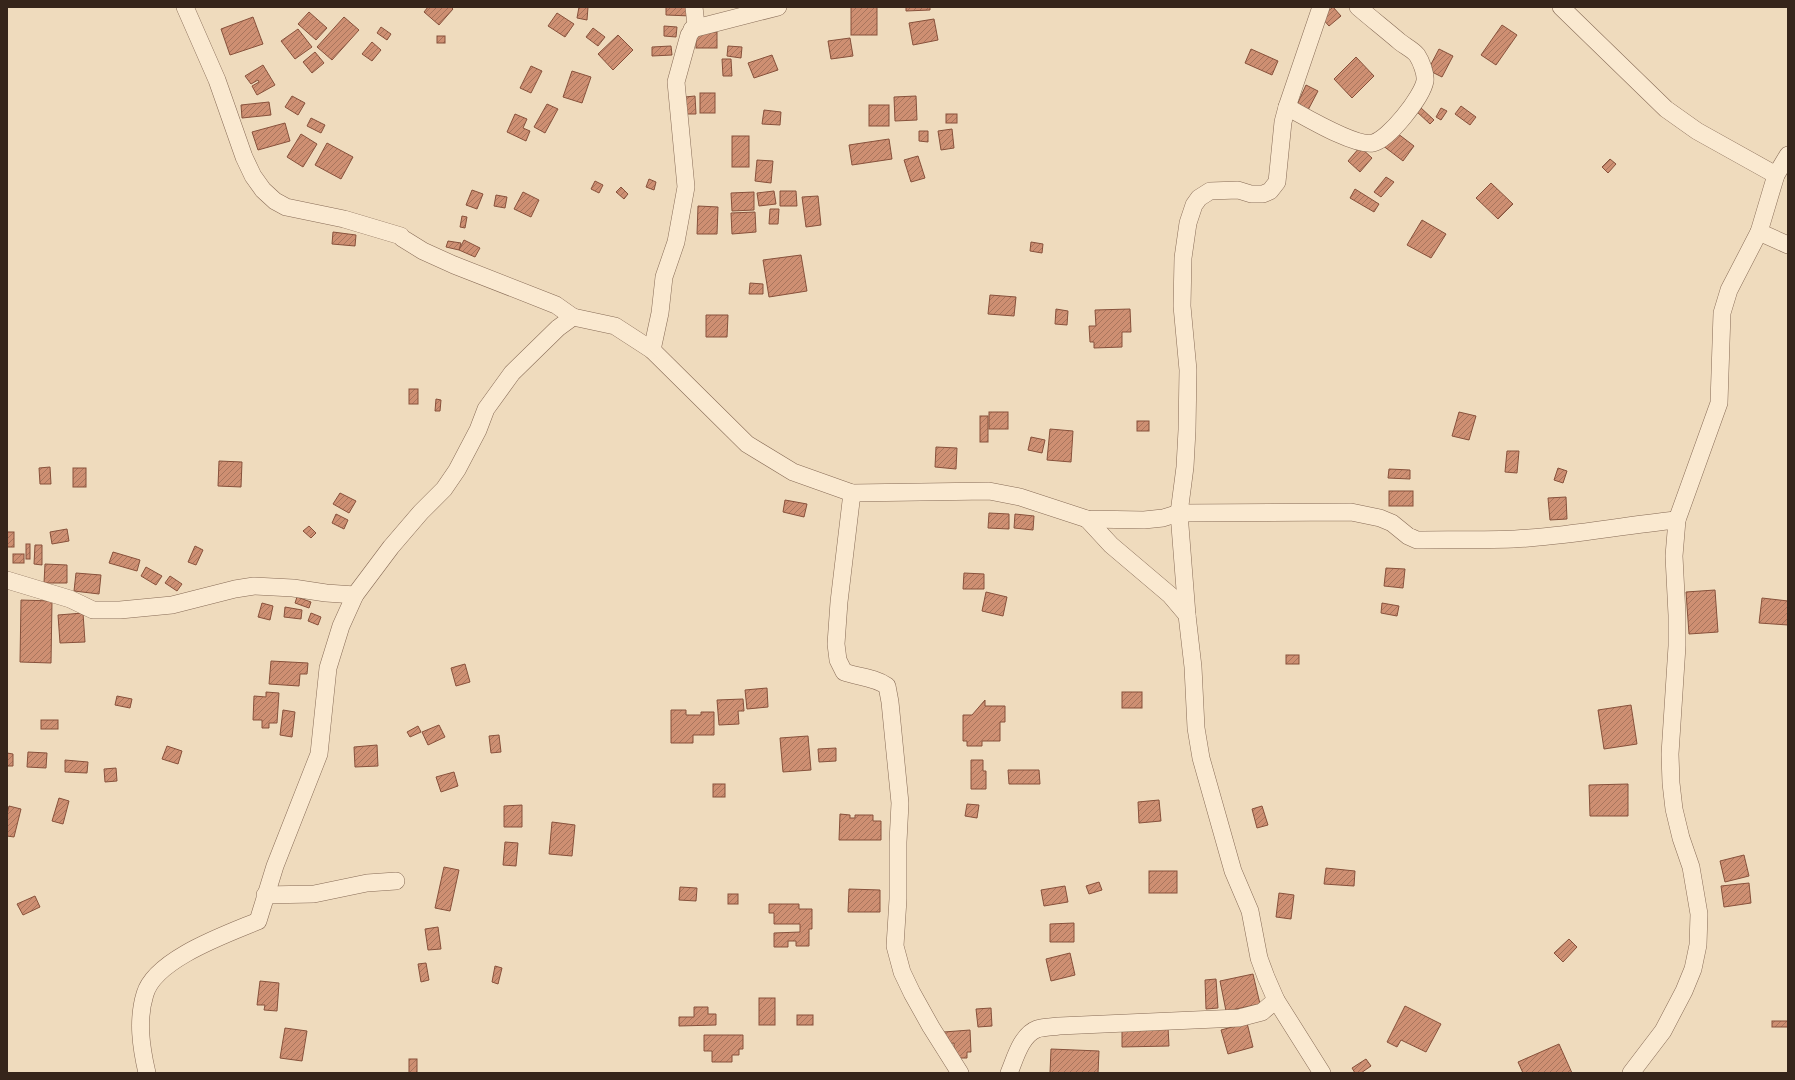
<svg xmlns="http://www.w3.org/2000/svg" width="1795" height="1080" viewBox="0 0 1795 1080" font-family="'Crimson Pro',serif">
	<defs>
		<pattern id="building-hatch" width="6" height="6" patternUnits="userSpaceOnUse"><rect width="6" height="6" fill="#ce8f72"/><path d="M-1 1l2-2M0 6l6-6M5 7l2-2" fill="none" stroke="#a8755d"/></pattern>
	</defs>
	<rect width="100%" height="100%" fill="#efdbbd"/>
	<!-- building -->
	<g fill="url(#building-hatch)" stroke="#87513b">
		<polygon points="428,7 451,7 453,9 439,25 424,12"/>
		<polygon points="579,7 588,7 587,20 577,18"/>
		<polygon points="666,7 692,7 691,16 666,15"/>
		<rect x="851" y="7" width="26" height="28"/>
		<polygon points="906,7 930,7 930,10 906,11"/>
		<polygon points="1333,7 1341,16 1329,26 1321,17"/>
		<polygon points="309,12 327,28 316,40 298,24"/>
		<polygon points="557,13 574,24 565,37 548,26"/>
		<polygon points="253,17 263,44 230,55 221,29"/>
		<polygon points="344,17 359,30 332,60 317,47"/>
		<polygon points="934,19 938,40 913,45 909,23"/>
		<polygon points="1502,25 1517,35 1496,65 1481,55"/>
		<polygon points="664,26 677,27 676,37 664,36"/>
		<polygon points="381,27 391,34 387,40 377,33"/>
		<polygon points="593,28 605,37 598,46 586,37"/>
		<polygon points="298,29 312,47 295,59 281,41"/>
		<rect x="696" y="32" width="21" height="16"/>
		<polygon points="618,35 633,50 613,70 598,54"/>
		<rect x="437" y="36" width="8" height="7"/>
		<polygon points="850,38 853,56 831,59 828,41"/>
		<polygon points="372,42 381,50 372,61 362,54"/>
		<polygon points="671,46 672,55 652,56 652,47"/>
		<polygon points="728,46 742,47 741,58 727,56"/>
		<polygon points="1251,49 1278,61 1272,75 1245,63"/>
		<polygon points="1439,49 1453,56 1442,77 1428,70"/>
		<polygon points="315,52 324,63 312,73 303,62"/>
		<polygon points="772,55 778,70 754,78 748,63"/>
		<polygon points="1356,57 1374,76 1352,98 1334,79"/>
		<polygon points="722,59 731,59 732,76 723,76"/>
		<polygon points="263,65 275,85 257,95 252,86 259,82 258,80 251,84 245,76"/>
		<polygon points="531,66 542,71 531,93 520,88"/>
		<polygon points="572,71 591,77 582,103 563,97"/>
		<polygon points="1306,85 1318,91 1307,112 1296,107"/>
		<rect x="700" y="93" width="15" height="20"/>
		<polygon points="292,96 305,103 298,115 285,107"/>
		<polygon points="695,96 696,114 686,114 685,97"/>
		<polygon points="916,96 917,120 895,121 894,97"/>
		<polygon points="269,102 271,115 242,118 241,105"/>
		<polygon points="547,104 558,109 545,133 534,127"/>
		<rect x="869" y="105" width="20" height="21"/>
		<polygon points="1461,106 1476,117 1470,125 1455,114"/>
		<polygon points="1420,107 1434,120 1430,124 1416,111"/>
		<polygon points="1441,108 1447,111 1441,120 1436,117"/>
		<polygon points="764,110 781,112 780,125 762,124"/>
		<polygon points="515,114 527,119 523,128 530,131 526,141 507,132"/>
		<rect x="946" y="114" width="11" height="9"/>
		<polygon points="311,118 325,125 321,133 307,126"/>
		<polygon points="285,123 290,141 258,150 252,132"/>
		<polygon points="952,129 954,148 941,150 938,131"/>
		<polygon points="1393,130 1414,146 1403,161 1382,145"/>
		<polygon points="919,131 928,131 928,142 919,141"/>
		<polygon points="301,134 317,144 303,167 287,157"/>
		<rect x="732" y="136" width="17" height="31"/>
		<polygon points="889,139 892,159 852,165 849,145"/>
		<polygon points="327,143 353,157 341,179 315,165"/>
		<polygon points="1360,147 1372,158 1360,172 1348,161"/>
		<polygon points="918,156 925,178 911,182 904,160"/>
		<polygon points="1610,159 1616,164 1608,173 1602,167"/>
		<polygon points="757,160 773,161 771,183 755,181"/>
		<polygon points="1386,177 1394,182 1381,197 1374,192"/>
		<polygon points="649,179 656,182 654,190 646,187"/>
		<polygon points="595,181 603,185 599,193 591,189"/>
		<polygon points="1491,183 1513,204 1498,219 1476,198"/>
		<polygon points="621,187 628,194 624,199 616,192"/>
		<polygon points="1355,189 1379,204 1374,212 1350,198"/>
		<polygon points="472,190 483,194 477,209 466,205"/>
		<polygon points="774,191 776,204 759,206 757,193"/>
		<polygon points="780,191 796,191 797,206 780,206"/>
		<polygon points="523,192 539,200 531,217 514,209"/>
		<polygon points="754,192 754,210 732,211 731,193"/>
		<polygon points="496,195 507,197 505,208 494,206"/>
		<polygon points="818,196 821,225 806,227 802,197"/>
		<polygon points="698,206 718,207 717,234 697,234"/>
		<polygon points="770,209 779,209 778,224 769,224"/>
		<polygon points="755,212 756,232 732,234 731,213"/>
		<polygon points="462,216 467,217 465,228 460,227"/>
		<polygon points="1422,220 1446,234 1431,258 1407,245"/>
		<polygon points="333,232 356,235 355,246 332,244"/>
		<polygon points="464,240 480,248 475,257 459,250"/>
		<polygon points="448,241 461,243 459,250 446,247"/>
		<polygon points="1031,242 1043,244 1042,253 1030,251"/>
		<polygon points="801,255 807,291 769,297 763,260"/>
		<polygon points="750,283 763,284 763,294 749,294"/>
		<polygon points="990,295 1016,297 1014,316 988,314"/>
		<polygon points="1056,309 1068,311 1067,325 1055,324"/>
		<polygon points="1130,309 1131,332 1122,332 1122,347 1094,348 1094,342 1090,342 1089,326 1096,326 1095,310"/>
		<polygon points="706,315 728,315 727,337 706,337"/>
		<rect x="409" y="389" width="9" height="15"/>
		<polygon points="436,399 441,400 440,411 435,411"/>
		<rect x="989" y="412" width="19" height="17"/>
		<polygon points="1459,412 1476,416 1469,440 1452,436"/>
		<rect x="980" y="416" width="8" height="26"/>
		<rect x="1137" y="421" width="12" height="10"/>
		<polygon points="1050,429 1073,431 1071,462 1047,460"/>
		<polygon points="1031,437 1045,440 1042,453 1028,450"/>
		<polygon points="936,447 957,448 956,469 935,467"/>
		<polygon points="1507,451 1519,451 1517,473 1505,472"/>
		<polygon points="219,461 242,462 241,487 218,486"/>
		<polygon points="50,467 51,484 40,484 39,468"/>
		<rect x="73" y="468" width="13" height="19"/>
		<polygon points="1558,468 1567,471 1563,483 1554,480"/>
		<polygon points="1389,469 1410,470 1410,479 1388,478"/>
		<rect x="1389" y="491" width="24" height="15"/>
		<polygon points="340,493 356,501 349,513 333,504"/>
		<polygon points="1566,497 1567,519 1550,520 1548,498"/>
		<polygon points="785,500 807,504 804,517 783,512"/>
		<polygon points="989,513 1009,514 1009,529 988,528"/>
		<polygon points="336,514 348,520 344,529 332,523"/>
		<polygon points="1015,514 1034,516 1033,530 1014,528"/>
		<polygon points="309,526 316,533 311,538 303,531"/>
		<polygon points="67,529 69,541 52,544 50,532"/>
		<rect x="7" y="532" width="7" height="15"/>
		<rect x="26" y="544" width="4" height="15"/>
		<polygon points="35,545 42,545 42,565 34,564"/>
		<polygon points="195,546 203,550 196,565 188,562"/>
		<polygon points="113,552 140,560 137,571 109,563"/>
		<rect x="13" y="554" width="11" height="9"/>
		<polygon points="45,564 67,565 67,583 44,583"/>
		<polygon points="146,567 162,576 156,585 141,576"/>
		<polygon points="1386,568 1405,569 1403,588 1384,586"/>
		<polygon points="76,573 101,575 99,594 74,591"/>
		<polygon points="964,573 984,574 984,589 963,589"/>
		<polygon points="170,576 182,584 177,591 165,583"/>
		<polygon points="1715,590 1718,632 1689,634 1686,592"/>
		<polygon points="986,592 1007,597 1003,616 982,611"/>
		<polygon points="297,597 311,602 309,608 295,603"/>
		<polygon points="1762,598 1788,601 1788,625 1759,623"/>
		<polygon points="21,600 52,601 51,663 20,662"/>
		<polygon points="262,603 273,606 270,620 258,617"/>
		<polygon points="1382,603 1399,606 1397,616 1381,613"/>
		<polygon points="285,607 302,610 301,619 284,617"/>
		<polygon points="83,613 85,642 60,643 58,615"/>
		<polygon points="311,613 321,617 318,625 308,621"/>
		<rect x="1286" y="655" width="13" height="9"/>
		<polygon points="271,661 308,663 307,674 300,674 299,686 269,684"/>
		<polygon points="465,664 470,682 456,686 451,668"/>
		<polygon points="767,688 768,707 747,709 745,690"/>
		<polygon points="266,692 279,693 277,723 269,723 269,728 262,728 262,720 253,720 254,696 266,697"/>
		<rect x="1122" y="692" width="20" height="16"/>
		<polygon points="117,696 132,699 130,708 115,705"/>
		<polygon points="743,699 744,711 738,711 739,724 719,725 717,700"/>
		<polygon points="985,700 985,706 1005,706 1005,722 1000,722 1000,741 982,741 982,746 967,746 967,741 963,741 963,715 972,715"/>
		<polygon points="1631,705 1637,744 1604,749 1598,710"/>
		<polygon points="283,710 295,712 292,737 280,735"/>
		<polygon points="671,710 686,710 686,715 701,715 701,712 714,712 714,735 693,735 693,743 671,743"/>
		<rect x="41" y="720" width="17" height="9"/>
		<polygon points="439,725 445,737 428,745 422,732"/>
		<polygon points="418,726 421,732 410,737 407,732"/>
		<polygon points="499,735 501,752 491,753 489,736"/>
		<polygon points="808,736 811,770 783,772 780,738"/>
		<polygon points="377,745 378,766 355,767 354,747"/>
		<polygon points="167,746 182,751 178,764 162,759"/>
		<polygon points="836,748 836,761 819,762 818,749"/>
		<polygon points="28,752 47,753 46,768 27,767"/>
		<polygon points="7,753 13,754 13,766 7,766"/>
		<polygon points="65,760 88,762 87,773 65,772"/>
		<polygon points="971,760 983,760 983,771 986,771 986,789 971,789"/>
		<polygon points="116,768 117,781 105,782 104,769"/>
		<polygon points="1008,770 1039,770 1040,784 1009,784"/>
		<polygon points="454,772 458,786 441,792 436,777"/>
		<rect x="713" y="784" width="12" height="13"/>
		<polygon points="1628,784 1628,816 1590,816 1589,785"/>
		<polygon points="59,798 69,801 63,824 52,821"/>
		<polygon points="1159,800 1161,821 1139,823 1138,802"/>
		<polygon points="967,804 979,805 977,818 965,816"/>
		<polygon points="522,805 522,827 504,827 504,806"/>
		<polygon points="9,806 21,809 14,837 7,836 7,814"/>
		<polygon points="1262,806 1268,825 1257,828 1252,809"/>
		<polygon points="840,814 850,815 850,818 855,818 855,815 873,815 873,821 881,821 881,840 839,840"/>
		<polygon points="552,822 575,825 572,856 549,854"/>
		<polygon points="505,842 518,843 516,866 503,865"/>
		<polygon points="1744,855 1749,876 1725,882 1720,861"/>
		<polygon points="444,867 459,870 450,911 435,908"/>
		<polygon points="1326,868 1355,871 1354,886 1324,884"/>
		<rect x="1149" y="871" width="28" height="22"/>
		<polygon points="1099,882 1102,890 1089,894 1086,886"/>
		<polygon points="1749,883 1751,903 1724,907 1721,886"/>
		<polygon points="1065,886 1068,902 1044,906 1041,890"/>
		<polygon points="680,887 697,888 696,901 679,900"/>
		<polygon points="849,889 880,890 880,912 848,912"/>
		<polygon points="1279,893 1294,895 1291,919 1276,917"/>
		<rect x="728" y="894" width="10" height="10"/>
		<polygon points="35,896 40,907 23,915 17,904"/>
		<polygon points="769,904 799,904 799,909 812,909 812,929 809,929 809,946 796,946 796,941 788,941 788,947 774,947 774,933 800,932 800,924 774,924 774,913 769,913"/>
		<polygon points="1074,923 1074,942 1050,942 1050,924"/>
		<polygon points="438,927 441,949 428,950 425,929"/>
		<polygon points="1569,939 1577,947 1563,962 1554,953"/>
		<polygon points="1070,953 1075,975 1051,981 1046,959"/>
		<polygon points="426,963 429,980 421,982 418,964"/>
		<polygon points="495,966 502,968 498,984 492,982"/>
		<polygon points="1253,974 1260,1004 1226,1011 1220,981"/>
		<polygon points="1216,979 1218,1008 1206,1009 1205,980"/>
		<polygon points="260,981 279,983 277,1011 264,1010 265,1005 257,1005"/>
		<rect x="759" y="998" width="16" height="27"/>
		<polygon points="1405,1006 1441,1024 1426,1052 1401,1040 1397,1047 1387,1042"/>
		<polygon points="694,1007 708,1007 708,1014 716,1014 716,1025 679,1026 679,1017 694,1017"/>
		<polygon points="991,1008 992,1026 978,1027 976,1009"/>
		<rect x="797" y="1015" width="16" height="10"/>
		<rect x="1772" y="1021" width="16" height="6"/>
		<polygon points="1247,1023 1253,1047 1228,1054 1221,1030"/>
		<polygon points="1168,1027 1169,1046 1122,1047 1122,1028"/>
		<polygon points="285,1028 307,1031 302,1061 280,1058"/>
		<polygon points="970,1030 971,1052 967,1052 967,1058 954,1058 954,1043 945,1044 944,1032"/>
		<polygon points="704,1035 743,1035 743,1049 739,1049 739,1055 732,1055 732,1062 712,1062 712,1051 704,1051"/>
		<polygon points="1559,1044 1572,1073 1523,1073 1518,1062"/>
		<polygon points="1051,1049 1099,1051 1098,1073 1050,1073"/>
		<rect x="409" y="1059" width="8" height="14"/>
		<polygon points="1366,1059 1371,1066 1361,1073 1355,1073 1352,1068"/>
	</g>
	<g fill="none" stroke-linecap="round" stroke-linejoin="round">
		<defs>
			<g id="street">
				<path d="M185,7L217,80L244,157L253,176L263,190L275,201L286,207L344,219L401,236L402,238L423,251L454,265L556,305L573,317L615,326L652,350L747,444L793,472L852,493L989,491L1020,497L1087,519L1144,520L1163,518L1179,513L1351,512L1380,518L1392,523L1408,536L1417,540C1454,539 1492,541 1529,538C1579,534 1627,525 1677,520"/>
				<polyline points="1321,7 1287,107 1283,122 1277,182 1270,191 1263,194 1251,194 1238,190 1210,191 1199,198 1194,205 1188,223 1183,258 1182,306 1188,370 1187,430 1185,467 1179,513 1187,615 1193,667 1196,728 1201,758 1233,871 1250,911 1259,958 1266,977 1276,1000 1322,1073"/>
				<polyline points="1561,7 1666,109 1697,131 1776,175"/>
				<polyline points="692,29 778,7"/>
				<path d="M1287,107C1304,116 1355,147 1373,143C1389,139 1422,97 1425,81C1426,74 1421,61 1417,55C1413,50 1405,46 1400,42C1386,30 1372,19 1358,7"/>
				<polyline points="1759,232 1788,245"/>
				<polyline points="652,350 660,313 664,277 676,242 686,187 676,82 689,35 696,25 694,7"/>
				<path d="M852,493L839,602L836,644L838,660L844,672C858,677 874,677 887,686L890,702L900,803L898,842V899L895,946L902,972L912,993L931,1027L960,1073"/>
				<polyline points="1087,519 1111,545 1170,595 1187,615"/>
				<polyline points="7,580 70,599 93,610 120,610 172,605 235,589 254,586 293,588 326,593 355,595"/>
				<polyline points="265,895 314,894 367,883 396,881"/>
				<path d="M147,1073C141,1047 137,1020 145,994C155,959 227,934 258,921L275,866L319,754L328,668L341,626L355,595L391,547L421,512L444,489L457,470L478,430L486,409L512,373L558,328L573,317"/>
				<path d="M1009,1073C1015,1059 1021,1035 1037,1029C1044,1027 1052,1027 1059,1026L1239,1018L1262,1012L1276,1000"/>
				<polyline points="1631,1073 1663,1031 1684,991 1693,969 1698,945 1699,914 1691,867 1681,838 1674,809 1671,783 1670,754 1677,646 1677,615 1674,556 1677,520 1719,403 1722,313 1729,290 1759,232 1776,175 1788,155"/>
			</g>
		</defs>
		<!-- street casing -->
		<use href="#street" stroke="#876b56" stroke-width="18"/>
		<!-- street -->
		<use href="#street" stroke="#fae9d0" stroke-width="17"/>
	</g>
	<!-- border -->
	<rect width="1795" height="1080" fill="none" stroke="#36251b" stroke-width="16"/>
</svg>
